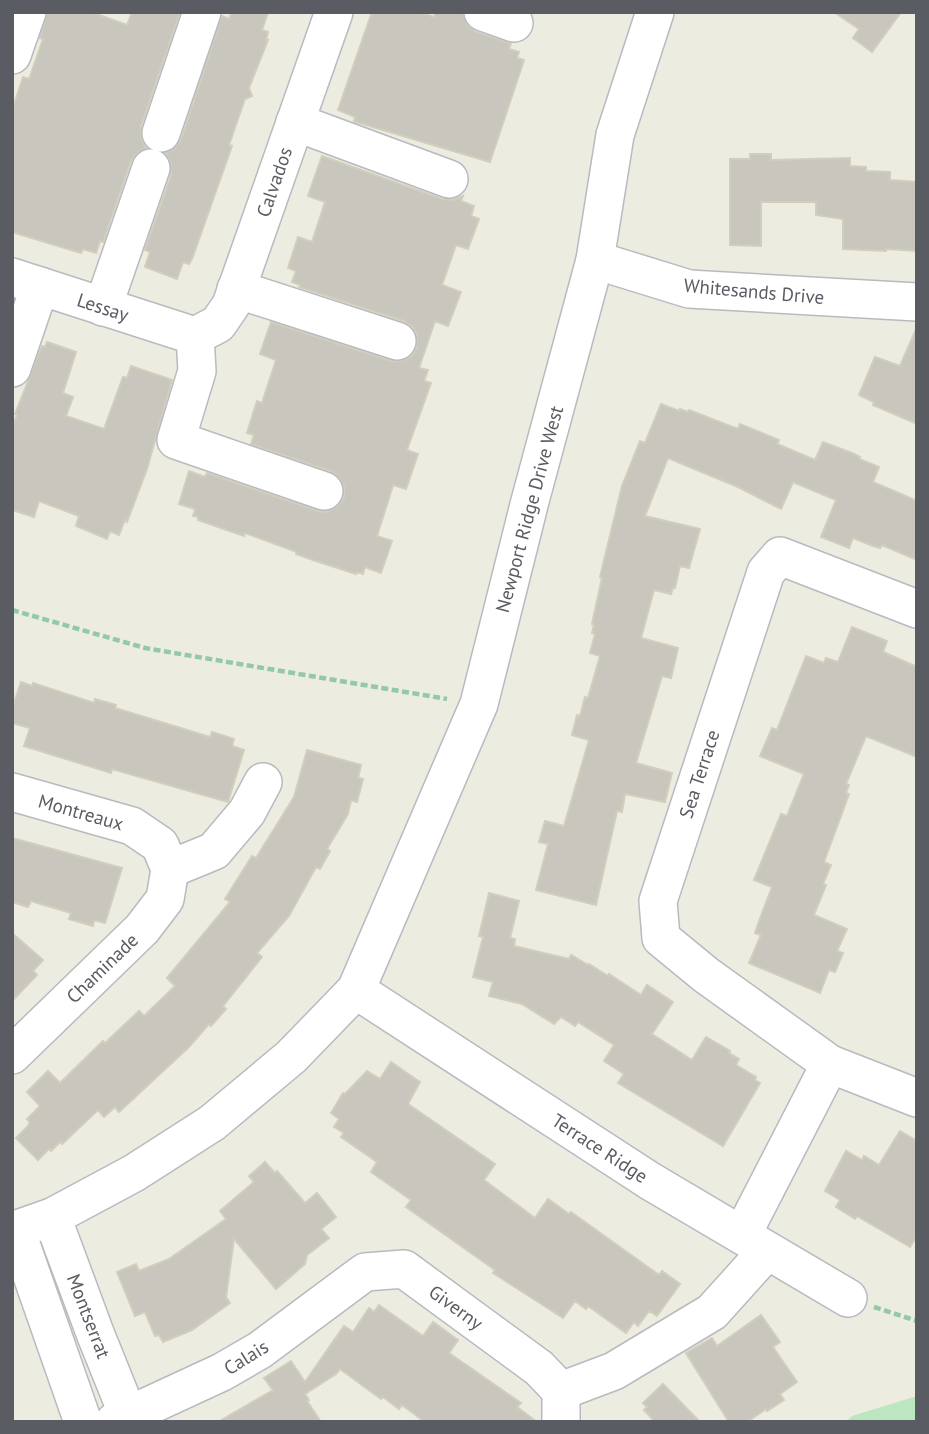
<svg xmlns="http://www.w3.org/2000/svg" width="929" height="1434" viewBox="0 0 929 1434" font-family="'PT Sans',sans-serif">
	<rect width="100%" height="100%" fill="#edece0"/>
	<!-- green -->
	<polygon fill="#bbe6c0" points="917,1396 917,1422 846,1422 852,1416"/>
	<!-- building -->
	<g fill="#c8c6bd" stroke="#d2cebe" stroke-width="2">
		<polygon points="47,12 91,12 127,25 132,12 180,12 141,126 141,138 146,148 137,153 131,161 103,242 100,241 96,253 83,249 81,253 12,232 12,111 23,77 29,79 43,39 40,38"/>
		<polygon points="232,12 268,12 262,30 268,32 266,40 268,40 249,88 252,96 245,99 229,145 232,146 192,259 189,264 183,262 177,279 145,267 150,252 145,250 171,175 171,163 166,153 175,148 181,140 222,16 229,19"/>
		<polygon points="372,12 419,12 434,17 436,12 463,12 468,26 476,32 511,43 509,49 519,52 517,58 524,60 490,162 356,122 354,121 355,117 338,110"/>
		<polygon points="834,12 901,12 872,52 853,38 859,29"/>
		<polygon points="750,154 771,154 771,160 850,158 850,166 866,167 866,171 890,172 890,180 917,182 917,251 886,249 886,251 843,249 843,219 816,215 816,202 761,202 761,246 730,245 730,159 750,159"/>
		<polygon points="322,156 442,199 452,200 463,196 461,201 474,206 471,216 479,219 468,249 456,245 442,285 461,292 448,326 435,321 419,368 428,370 424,381 431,383 407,450 418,454 406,489 393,485 385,511 377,536 392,541 381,573 365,567 363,574 357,572 356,574 313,560 296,554 297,552 245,533 244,536 198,520 198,517 193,516 195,509 179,504 189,471 205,477 207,473 318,511 327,512 337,507 344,498 344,486 339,477 331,471 251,444 254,435 247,433 257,401 262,403 276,360 260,354 271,322 391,361 402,361 412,356 417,348 417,336 413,327 404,321 299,287 300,285 292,282 296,271 288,268 298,237 312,242 325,202 308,196"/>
		<polygon points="917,327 917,424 873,405 874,402 859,395 875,357 900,366"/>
		<polygon points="47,342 76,352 63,393 73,397 66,416 104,429 123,377 127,378 131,366 172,380 147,469 127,522 125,520 119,535 110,531 107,539 76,526 79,516 39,501 34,517 12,510 12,429 17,415 15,414 42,346 45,347"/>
		<polygon points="661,404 679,411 680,409 688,412 689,410 738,429 740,424 779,440 777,444 815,460 823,442 852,453 860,457 859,459 879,467 873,482 917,501 917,560 882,545 880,548 873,546 853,538 849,548 821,537 836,500 793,482 781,509 738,487 668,458 645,516 700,529 689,568 680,566 675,588 673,588 671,594 654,590 641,638 678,648 671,678 662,676 636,763 672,773 665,802 625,794 622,812 617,811 596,905 536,890 548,844 539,842 545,821 564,826 589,740 572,735 577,715 580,716 585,697 588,698 600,656 590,653 595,634 592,633 594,625 592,624 602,578 600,577 622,486 640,441 645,443"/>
		<polygon points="852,627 887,641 883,652 917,667 917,757 866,736 846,784 849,785 846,793 849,794 824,862 831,865 823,884 826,885 814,915 847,929 837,951 843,953 835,972 829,970 820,993 749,963 761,935 755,933 759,921 772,887 754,880 781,814 787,816 804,774 760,756 772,728 777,730 806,656 824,663 826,658 838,662"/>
		<polygon points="21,682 32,686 33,683 94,703 95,699 116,705 115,708 210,737 212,732 234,739 232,746 244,750 228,802 112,769 111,773 24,746 30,728 12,723 12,709"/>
		<polygon points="307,750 361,765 358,778 363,779 357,802 351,800 348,814 327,849 330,851 320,869 316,867 289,916 257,953 262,957 223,1006 226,1009 211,1026 209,1024 189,1047 119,1112 115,1107 104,1117 98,1110 62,1144 60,1142 51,1151 49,1149 38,1160 16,1138 28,1126 30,1122 27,1119 40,1106 27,1092 48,1071 60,1083 103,1041 105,1043 139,1011 144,1016 175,986 167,978 230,902 225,899 252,856 256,858 294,797"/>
		<polygon points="12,838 122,868 105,923 94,920 93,926 69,919 71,913 31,901 28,907 12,902"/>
		<polygon points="489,893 519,901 510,938 515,939 514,946 569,959 571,955 588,965 589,964 608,976 609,974 641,995 647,985 673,1002 652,1034 692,1060 706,1037 730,1051 729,1053 739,1059 736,1065 756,1077 755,1080 760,1083 723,1146 618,1083 624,1074 604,1061 614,1045 578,1022 575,1026 561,1017 554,1024 522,1004 489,996 493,982 473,977 483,937 479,936"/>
		<polygon points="12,933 43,960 33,971 37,975 12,1001"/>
		<polygon points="391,1062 420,1082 408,1104 495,1164 484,1180 535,1218 548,1199 569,1214 571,1212 659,1275 662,1271 680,1284 657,1316 649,1311 638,1326 634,1322 626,1333 588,1306 586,1309 575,1301 563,1318 493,1273 495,1270 406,1207 411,1200 371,1172 377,1162 341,1137 344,1133 334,1127 339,1119 331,1113 343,1093 345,1094 367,1071 380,1079"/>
		<polygon points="900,1131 917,1141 917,1236 910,1247 857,1216 855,1219 836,1207 840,1200 825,1191 846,1151 862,1160 864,1156 879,1165"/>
		<polygon points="265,1162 275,1173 277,1171 305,1203 317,1193 336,1217 321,1229 329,1238 307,1255 305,1264 276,1289 234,1239 226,1297 230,1303 192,1330 163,1342 159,1335 155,1336 145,1312 135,1316 117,1272 136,1264 139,1271 169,1259 226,1219 220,1211 254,1182 249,1176"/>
		<polygon points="379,1305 423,1336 433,1322 458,1340 449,1353 521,1403 517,1407 537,1422 425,1422 402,1405 399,1409 383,1397 381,1399 340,1369 336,1374 305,1394 309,1400 307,1401 321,1422 218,1422 273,1390 264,1378 291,1361 305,1382 344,1326 353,1332 369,1308 374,1312"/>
		<polygon points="761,1315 780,1342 773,1347 797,1382 780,1394 784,1400 767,1411 766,1409 747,1422 729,1422 686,1353 712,1338 717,1346"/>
		<polygon points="663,1384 700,1422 655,1422 644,1410 647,1407 643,1403"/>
	</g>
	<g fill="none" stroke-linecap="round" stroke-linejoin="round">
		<defs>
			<g id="minor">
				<polyline points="483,12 514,23"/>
				<polyline points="12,55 27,12"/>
				<polyline points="295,122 449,179"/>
				<polyline points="161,133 202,12"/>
				<polyline points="595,260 689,289 917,302"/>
				<polyline points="12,277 195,336"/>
				<polyline points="236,289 397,341"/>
				<polyline points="103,307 151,168"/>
				<polyline points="195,336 218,324 231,305 334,12"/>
				<polyline points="195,336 197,371 176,440 324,491"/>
				<polyline points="12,368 40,286"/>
				<polyline points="917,609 780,556 766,572 658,901 661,938 706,975 830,1064 917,1098"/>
				<polyline points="12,792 132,826 160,845 170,869"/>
				<polyline points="170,869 214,851 247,812 263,782"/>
				<polyline points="356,990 650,1181 848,1298"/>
				<polyline points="12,1055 142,929 165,899 170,869"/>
				<polyline points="52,1217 95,1333 128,1415"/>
				<polyline points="16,1230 83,1422"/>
				<polyline points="12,1231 52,1217 134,1173 212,1123 291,1057 356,990 479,704 530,501 595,260 615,135 655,12"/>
				<polyline points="742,1235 830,1064"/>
				<polyline points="561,1391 614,1371 712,1312 767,1251"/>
				<polyline points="114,1422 222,1372 260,1350 365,1272 404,1269 539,1368 561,1391 561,1422"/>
			</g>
		</defs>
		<!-- minor casing -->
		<use href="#minor" stroke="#b8bac0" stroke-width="40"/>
		<!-- path -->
		<g stroke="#93c8a9" stroke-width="4.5" stroke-dasharray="7 3.5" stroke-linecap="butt">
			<polyline points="12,610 145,648 447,699"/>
			<polyline points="874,1307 917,1321"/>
		</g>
		<!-- minor -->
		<use href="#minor" stroke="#fff" stroke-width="37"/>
	</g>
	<g text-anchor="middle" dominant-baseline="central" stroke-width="6" stroke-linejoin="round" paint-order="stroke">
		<!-- street labels -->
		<g font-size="19" fill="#595c62" stroke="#fff">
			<text transform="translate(274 182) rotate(-71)">Calvados</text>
			<text transform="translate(754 291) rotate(5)">Whitesands Drive</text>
			<text transform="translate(103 307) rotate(18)">Lessay</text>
			<text transform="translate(529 509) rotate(-75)">Newport Ridge Drive West</text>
			<text transform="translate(699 774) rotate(-72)">Sea Terrace</text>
			<text transform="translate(81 812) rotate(16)">Montreaux</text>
			<text transform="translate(102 968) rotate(-44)">Chaminade</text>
			<text transform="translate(600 1148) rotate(33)">Terrace Ridge</text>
			<text transform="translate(456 1307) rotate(36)">Giverny</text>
			<text transform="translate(89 1316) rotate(69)">Montserrat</text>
			<text transform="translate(246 1357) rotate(-32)">Calais</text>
		</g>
	</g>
	<!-- border -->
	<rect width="929" height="1434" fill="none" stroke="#595c62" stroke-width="28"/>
</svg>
